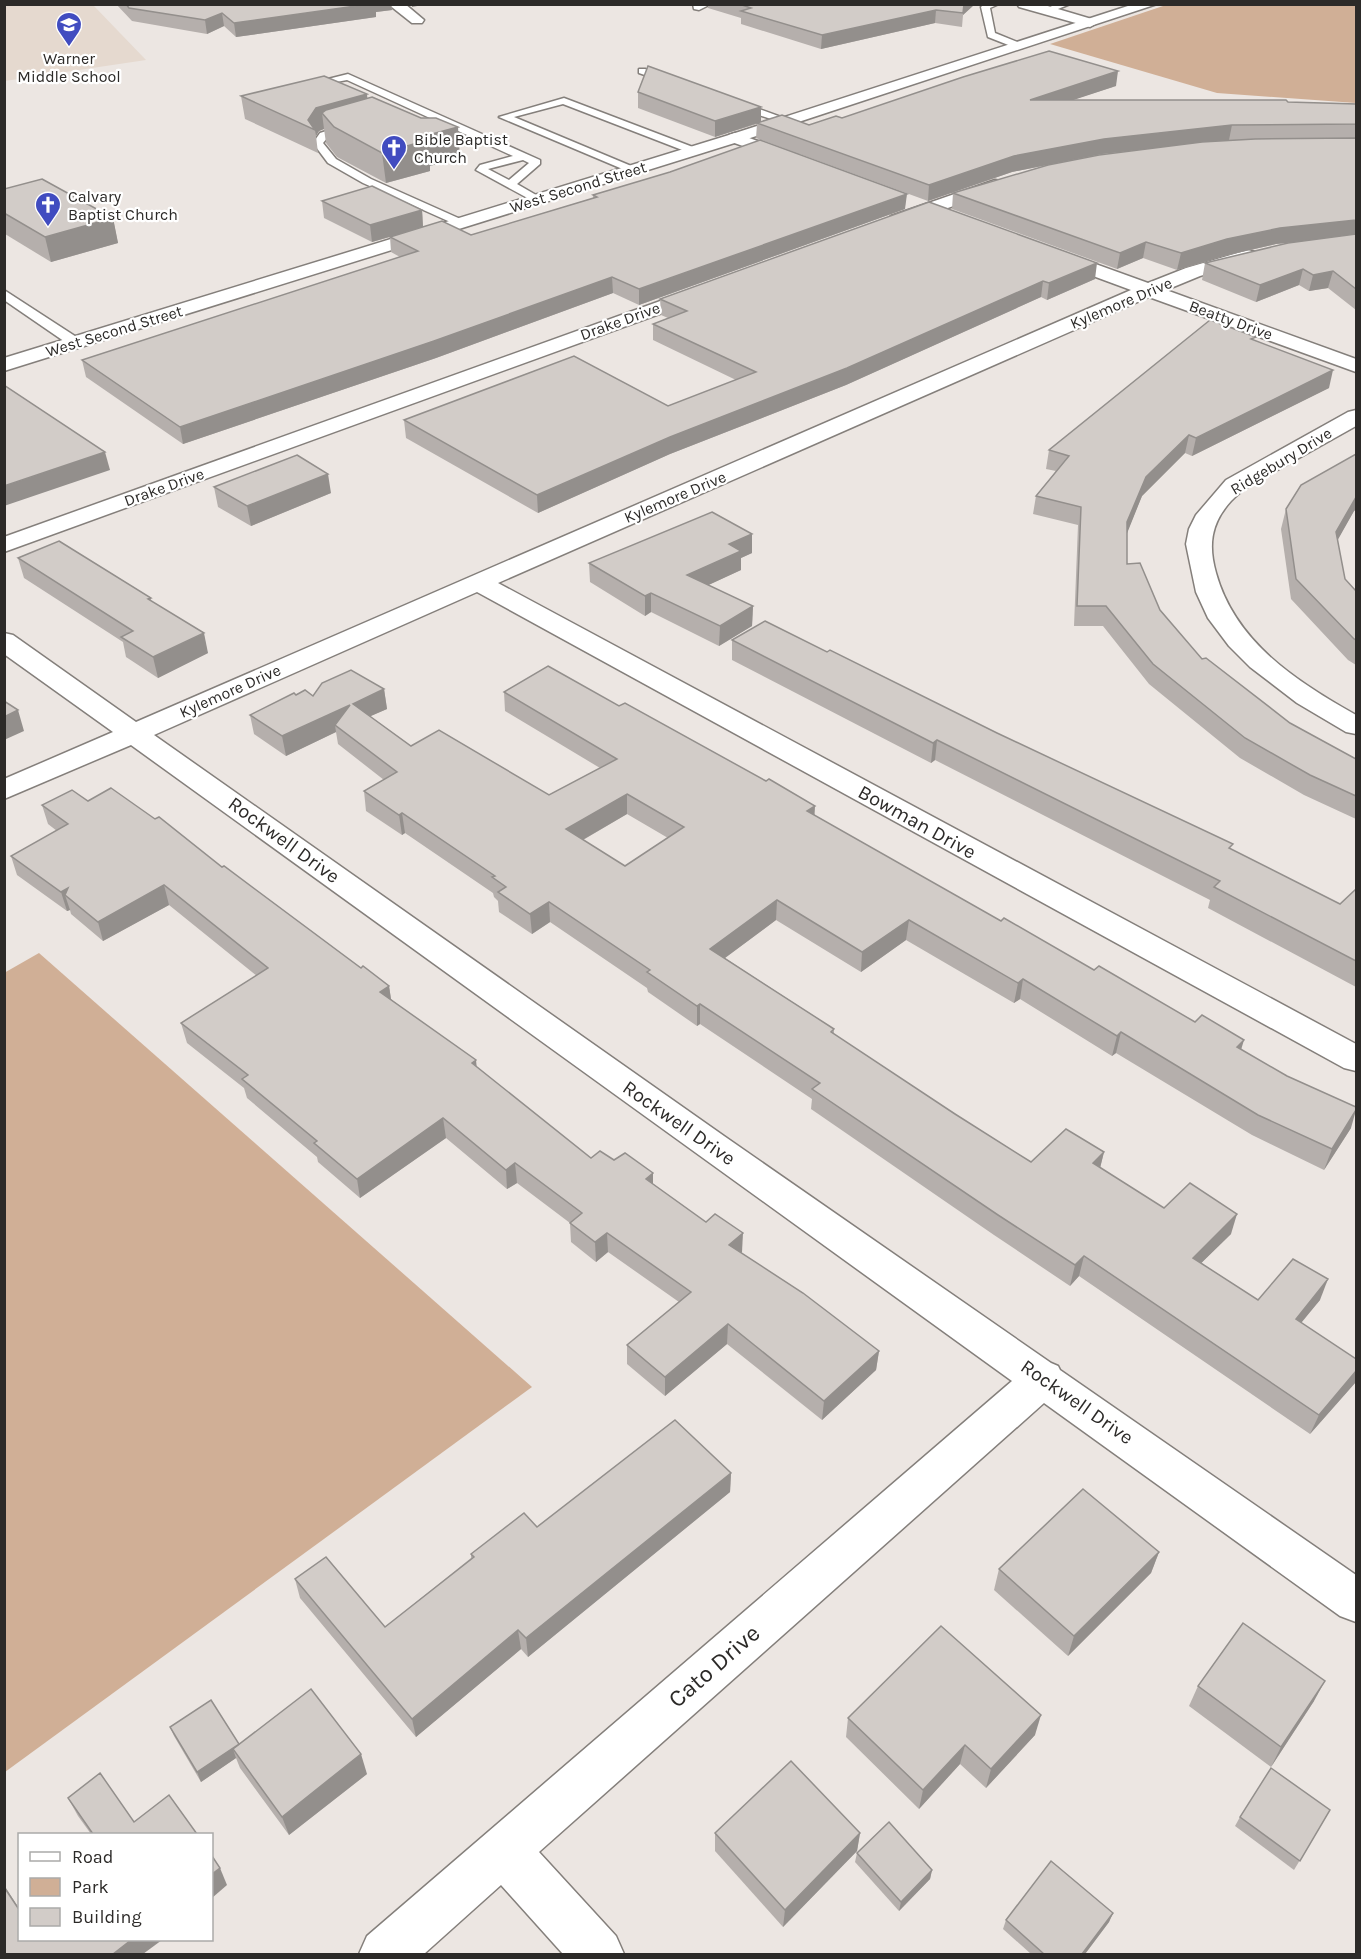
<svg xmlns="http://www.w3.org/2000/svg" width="1361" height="1959" viewBox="0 0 1361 1959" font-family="Karla,sans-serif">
	<rect width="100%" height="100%" fill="#ece6e2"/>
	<!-- built -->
	<polygon fill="#e5d9cf" points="4,5 93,5 146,60 5,81"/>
	<!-- green -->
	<g fill="#d0af96">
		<polygon points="1169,4 1356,5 1356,103 1217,93 1050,44"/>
		<polygon points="39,953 532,1387 5,1772 4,973"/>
	</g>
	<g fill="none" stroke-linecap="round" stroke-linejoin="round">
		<defs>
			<g id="lane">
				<polygon points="984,4 999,4 990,8 995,33 1022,44 1022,48 1016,48 988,37 981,7"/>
				<polygon points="1056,4 1070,4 1046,14 1042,11"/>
				<polygon points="639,69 645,69 678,82 673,85 639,73"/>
				<path d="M348,74L540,160V164L517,184L543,199L541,201H533L476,170L480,165L513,156L347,80L331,83L341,90L336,93L316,82ZM523,160L529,163L509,180L488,169Z"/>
				<polygon points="564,98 698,149 699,151 694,154 690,153 563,104 514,117 636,168 637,170 632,173 499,117"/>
				<polygon points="729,101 737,101 792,121 783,123 729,105"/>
				<polygon points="351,123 356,126 355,128 328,137 323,143 336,159 371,179 465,221 465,225 457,225 363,183 328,163 313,143 320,133"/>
				<polygon points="4,290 81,340 83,343 81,346 71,346 4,300"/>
			</g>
			<g id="street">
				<polygon points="388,4 405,4 424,20 422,23 412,23"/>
				<polygon points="693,4 711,4 699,10 694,9"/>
				<polygon points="1017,4 1041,4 1095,20 1097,23 1090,27 1019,7"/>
				<polygon points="735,133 798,155 800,159 792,164 729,141 727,138 729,135"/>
				<polygon points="995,180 1001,181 1004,185 1001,189 903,224 891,224 888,220 891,216"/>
				<polygon points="1054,249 1148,283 1186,268 1248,250 1255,252 1257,256 1255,260 1200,276 1166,290 1356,359 1356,372 1149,297 498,583 1356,1044 1356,1071 1344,1068 477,592 154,735 724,1136 1051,1363 1058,1366 1060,1370 1356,1575 1356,1622 1340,1616 1044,1403 539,1852 616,1936 624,1954 563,1954 501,1885 424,1954 359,1954 367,1936 1012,1381 131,745 4,799 4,779 113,732 4,654 4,633 13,635 136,722 1131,290 1047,259 1045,255 1047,251"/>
				<polygon points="702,286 709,288 712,292 709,296 4,552 4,537"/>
				<path d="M1356,410V426C1331,440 1306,454 1281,468C1263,478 1245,486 1231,501C1211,523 1208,545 1216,573C1235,642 1297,682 1356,715V734L1346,732L1297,703L1250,667L1229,646L1208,618L1196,592L1186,544L1189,529L1196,515L1226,480L1348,412Z"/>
			</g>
			<polygon id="secondary" points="1134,4 1157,4 741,141 4,371 4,358 729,135"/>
		</defs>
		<!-- lane casing -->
		<use href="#lane" stroke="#847f7b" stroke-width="3"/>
		<!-- street casing -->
		<use href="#street" stroke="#847f7b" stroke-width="3"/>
		<!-- secondary casing -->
		<use href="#secondary" stroke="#847f7b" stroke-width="3"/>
		<!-- lane -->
		<use href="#lane" fill="#fff" fill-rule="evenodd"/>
		<!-- street -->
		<use href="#street" fill="#fff" fill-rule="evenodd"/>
		<!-- secondary -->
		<use href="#secondary" fill="#fff" fill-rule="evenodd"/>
	</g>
	<!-- wall -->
	<g fill="#b5afac" fill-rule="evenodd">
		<polygon points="116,4 391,4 392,10 376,12 376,17 236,37 224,26 207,34 132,21"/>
		<polygon points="708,4 975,4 963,15 962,27 935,23 821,49 741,24 741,18 708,8"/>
		<polygon points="1116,86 1072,100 1288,102 1356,104 1356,310 1328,288 1309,291 1299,285 1256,302 1202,280 1205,263 1297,242 1276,244 1224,256 1177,270 1143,258 1117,269 952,209 953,193 1140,150 1102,154 1012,172 928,201 756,138 757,124 715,137 638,108 638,92 761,107 761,122 809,125 842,118"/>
		<polygon points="367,94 367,98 460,157 430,166 430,171 386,183 337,157 326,143 324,129 319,131 316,136 318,153 245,119 241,96"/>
		<polygon points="4,189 113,218 118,243 51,262 5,234"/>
		<polygon points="593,195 905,209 639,305 613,293 436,358 183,444 86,377 82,360 400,257 391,252 390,237 372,242 324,218 322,201 422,210 423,226 471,235 593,198"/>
		<polygon points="1095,279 1047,300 1041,297 846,385 670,454 538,513 406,438 404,420 668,406 736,380 653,340 653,324 668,318 661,315 660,299"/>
		<polygon points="1255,341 1329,388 1192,456 1185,453 1142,496 1127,532 1127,564 1160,610 1202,659 1290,723 1356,759 1356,819 1304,795 1240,758 1149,684 1103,626 1074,626 1078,525 1033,514 1036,496 1056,471 1046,469 1049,450"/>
		<polygon points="214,487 331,493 251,526 218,507"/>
		<polygon points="1286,509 1354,511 1337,540 1345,579 1356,591 1356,665 1348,660 1291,599 1281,529"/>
		<polygon points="752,534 752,553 741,558 741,570 708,585 753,606 752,626 719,646 651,612 645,616 590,582 589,563"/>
		<polygon points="18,558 151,598 151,601 208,653 158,678 126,657 123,642 24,578"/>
		<polygon points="732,640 1231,850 1340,904 1356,889 1356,987 1208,908 1210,900 935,760 931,763 732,660"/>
		<path d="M384,689L387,709L370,716L411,746L549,795L600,768L505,711L504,692L814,815L1001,921L1241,1049L1351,1128L1324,1170L1252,1135L1116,1053L1112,1056L1020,999L1014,1003L906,940L861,972L776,920L725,958L834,1029V1034L955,1114L1031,1162L1104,1152L1100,1168L1164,1208L1231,1234L1201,1263L1258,1300H1320L1301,1322L1355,1383L1310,1434L1079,1276L1070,1286L994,1235L811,1109L812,1099L700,1024L697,1026L648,992L647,988L550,922L532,934L499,912L498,901L494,897L493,893L405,833L402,835L366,811L364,791L384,780L338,744L336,732L286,756L254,734L250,715L296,695L313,696ZM627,814L668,838L625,866L583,840Z"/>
		<polygon points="88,801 222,867 361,968 389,986 391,999 591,1158 614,1160 653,1173 653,1184 742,1252 741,1253 879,1351 876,1370 822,1420 727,1344 665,1396 627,1364 627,1345 679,1302 608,1252 596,1262 571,1242 570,1223 517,1183 507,1189 446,1138 360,1198 318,1162 317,1157 247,1098 244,1088 187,1043 181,1023 257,976 169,905 103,941 71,914 70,910 67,911 17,875 11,856 57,831 48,824 42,805"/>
		<polygon points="731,1473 730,1492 528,1657 521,1649 416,1737 300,1598 295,1579 385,1627 471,1558 471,1554 537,1527"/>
		<polygon points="1159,1552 1151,1573 1068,1656 994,1590 999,1569"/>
		<polygon points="1198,1686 1314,1701 1271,1767 1189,1706"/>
		<polygon points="848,1718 1035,1735 986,1788 960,1764 919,1809 846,1737"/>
		<polygon points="170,1727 238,1744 367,1774 289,1835 240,1768 236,1758 201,1782 174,1736"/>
		<polygon points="68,1798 134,1822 197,1834 91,1834 78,1816"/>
		<polygon points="1330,1810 1294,1870 1235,1826 1240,1817"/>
		<polygon points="715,1833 860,1833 857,1851 783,1927 715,1851"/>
		<polygon points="857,1853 932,1870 930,1879 899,1911 855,1862"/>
		<polygon points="1113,1913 1109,1922 1085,1954 1031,1954 1003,1929 1006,1920"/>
	</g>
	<!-- shaded-wall -->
	<g fill="#938f8c">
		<polygon points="370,4 391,4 392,10 376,12 376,17 236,37 234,23"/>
		<polygon points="412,4 428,4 412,7"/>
		<polygon points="964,4 975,4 963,15"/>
		<polygon points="936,10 935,23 821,49 822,35"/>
		<polygon points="222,13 224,26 207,34 205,20"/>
		<polygon points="1118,71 1116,86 1028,115 1030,100"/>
		<polygon points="367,94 369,117 322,113 324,129 319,131 316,136 315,130 308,120 316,108"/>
		<polygon points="761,107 761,122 715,137 715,121"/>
		<polygon points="1232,125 1229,140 1102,154 1012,172 928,201 929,185 1014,156 1104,139"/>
		<polygon points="458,127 460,157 430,166 430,171 386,183 382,153 421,137"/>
		<polygon points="907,194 905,209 639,305 639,289"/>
		<polygon points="422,210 423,227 372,242 370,225"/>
		<polygon points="113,218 118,243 51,262 45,237"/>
		<polygon points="1356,220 1356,236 1276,244 1224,256 1177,270 1181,253 1227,239 1280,228"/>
		<polygon points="1146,242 1143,258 1117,269 1120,253"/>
		<polygon points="1097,263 1095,279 1047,300 1049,283"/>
		<polygon points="1303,269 1299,285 1256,302 1260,285"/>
		<polygon points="1333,271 1328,288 1309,291 1313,275"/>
		<polygon points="612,277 613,293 436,358 183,444 180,427"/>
		<polygon points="1043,281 1041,297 846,385 670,454 538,513 537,495 670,437"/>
		<polygon points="1333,370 1329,388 1192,456 1196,438"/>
		<polygon points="1189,435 1185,453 1142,496 1124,541 1127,522 1146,477"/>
		<polygon points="105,452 110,470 4,506 4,486"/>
		<polygon points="328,474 331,493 251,526 247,506"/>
		<polygon points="1356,497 1356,510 1354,511 1331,552 1336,532"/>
		<polygon points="752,534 752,553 741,558 741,570 687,595 687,575 729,544"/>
		<polygon points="651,593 651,612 645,616 645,596"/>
		<polygon points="753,606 752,626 719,646 720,626"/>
		<polygon points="204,633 208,653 158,678 153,657"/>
		<polygon points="384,689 387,709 355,723 353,704"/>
		<polygon points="350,705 335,725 336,732 286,756 282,736"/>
		<polygon points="18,710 24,731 4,740 4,717"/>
		<polygon points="937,740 935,760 931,763 933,743"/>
		<polygon points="627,794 627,814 567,849 566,829"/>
		<polygon points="815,806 814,826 807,811"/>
		<polygon points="402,813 405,833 402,835 399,815"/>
		<polygon points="164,885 169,905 103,941 98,922"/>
		<polygon points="68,888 65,895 70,910 67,911 61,892"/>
		<polygon points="777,900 776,920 710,969 710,949"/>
		<polygon points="549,902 550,922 532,934 530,914"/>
		<polygon points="909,920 906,940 861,972 862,952"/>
		<polygon points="1023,979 1020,999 1014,1003 1018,983"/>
		<polygon points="389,986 392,1006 380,992"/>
		<polygon points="700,1004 700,1024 697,1026 697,1006"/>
		<polygon points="1121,1032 1116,1053 1112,1056 1117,1036"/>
		<polygon points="1244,1040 1238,1060 1237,1047"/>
		<polygon points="476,1060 478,1080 472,1063"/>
		<polygon points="1356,1110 1351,1128 1324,1170 1332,1149"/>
		<polygon points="443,1118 446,1138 360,1198 357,1179"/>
		<polygon points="1104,1152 1099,1172 1093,1163"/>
		<polygon points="515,1163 517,1183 507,1189 506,1170"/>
		<polygon points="653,1173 653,1192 646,1179"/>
		<polygon points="1237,1214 1231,1234 1186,1278 1193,1258"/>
		<polygon points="607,1233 608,1252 596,1262 595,1242"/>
		<polygon points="743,1233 742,1252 729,1265 729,1245"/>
		<polygon points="1084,1256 1079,1276 1070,1286 1075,1265"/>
		<polygon points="1328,1279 1320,1300 1288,1339 1296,1319"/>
		<polygon points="728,1324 727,1344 665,1396 665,1377"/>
		<polygon points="879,1351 876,1370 822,1420 824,1401"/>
		<polygon points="1356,1371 1356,1379 1355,1383 1310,1434 1319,1415"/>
		<polygon points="731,1473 730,1492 528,1657 526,1638"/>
		<polygon points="1159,1552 1151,1573 1068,1656 1074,1636"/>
		<polygon points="518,1630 521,1649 416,1737 412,1719"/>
		<polygon points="1325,1681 1314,1701 1271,1767 1281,1747"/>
		<polygon points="1041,1715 1035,1735 986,1788 991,1769"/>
		<polygon points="239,1744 233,1749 236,1758 201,1782 197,1772"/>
		<polygon points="965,1745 960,1764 919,1809 923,1790"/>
		<polygon points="361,1754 367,1774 289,1835 282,1817"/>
		<polygon points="860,1833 857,1851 783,1927 785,1910"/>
		<polygon points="220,1868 227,1885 212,1898 212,1874"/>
		<polygon points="932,1870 930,1879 899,1911 901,1902"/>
		<polygon points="4,1885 20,1910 20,1912 4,1887"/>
		<polygon points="1113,1913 1109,1922 1085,1954 1082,1954"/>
		<polygon points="131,1940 162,1940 143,1954 113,1954"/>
	</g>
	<!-- building -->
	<g fill="#d2ccc8" stroke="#938f8c" stroke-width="1.5" fill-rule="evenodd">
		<polygon points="126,4 370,4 234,23 222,13 205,20 129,8"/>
		<polygon points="739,4 964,4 963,13 936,10 822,35 741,11 751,8"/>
		<polygon points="1049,51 1118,71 1030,100 1286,100 1288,102 1356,104 1356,124 1232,125 1104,139 1014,156 929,185 757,123 782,115 809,125 836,116 842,118 963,77"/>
		<polygon points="648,66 761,107 715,121 638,92"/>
		<polygon points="324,76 367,94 316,108 308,120 315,130 241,96"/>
		<polygon points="372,97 421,118 436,118 458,127 421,137 428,140 382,153 334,127 322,113 326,110"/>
		<polygon points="1356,138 1356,220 1280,228 1227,239 1181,253 1146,242 1120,253 953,193 1048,165 1099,155 1202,142 1255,139"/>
		<polygon points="760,140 907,194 639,289 612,277 434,341 180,427 82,360 418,251 390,237 442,221 471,235 597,197 593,195 670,172"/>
		<polygon points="42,179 113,218 45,237 4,213 4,189"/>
		<polygon points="372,186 422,210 370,225 322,201"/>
		<polygon points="929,202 1097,263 1049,283 1043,281 847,368 670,437 537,495 404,420 574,356 668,406 756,372 653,324 687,311 660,299"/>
		<polygon points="1356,234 1356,289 1333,271 1313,275 1303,269 1260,285 1205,263 1288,243"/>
		<polygon points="1210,320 1256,337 1251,339 1333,370 1196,438 1189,435 1146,477 1127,522 1127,564 1140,563 1160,610 1202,659 1206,658 1290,723 1356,759 1356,796 1310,775 1245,738 1153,664 1106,606 1077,606 1081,507 1036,496 1069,456 1049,450"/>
		<polygon points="4,385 105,452 4,486"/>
		<polygon points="1356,454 1356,497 1336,532 1345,579 1356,591 1356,640 1354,639 1296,579 1286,509 1301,485"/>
		<polygon points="297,455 328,474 247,506 214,487"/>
		<polygon points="712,512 752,534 729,544 741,551 687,575 753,606 720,626 651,593 645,596 589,563"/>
		<polygon points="59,541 151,598 148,599 204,633 153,657 121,637 133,631 18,558"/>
		<polygon points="765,621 827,652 830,650 997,733 1233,844 1229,848 1340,904 1356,889 1356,961 1214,887 1220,881 937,740 933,743 732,640"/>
		<path d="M548,666L619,706L625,703L766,781L769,779L815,806L807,811L1001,921L1004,918L1094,970L1099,966L1195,1022L1202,1015L1244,1040L1237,1047L1287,1076L1356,1107V1110L1332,1149L1258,1115L1121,1032L1117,1036L1023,979L1018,983L909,920L862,952L777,900L710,949L834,1029L831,1032L955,1114L1031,1162L1066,1129L1104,1152L1093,1163L1164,1208L1190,1183L1237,1214L1193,1258L1258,1300L1293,1259L1328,1279L1296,1319L1356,1359V1371L1319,1415L1084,1256L1075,1265L998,1215L812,1089L820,1083L700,1004L697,1006L647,972L650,970L549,902L530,914L498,892L506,887L492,877L495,876L402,813L399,815L364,791L397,772L335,725L350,705L282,736L250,715L294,693L296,695L305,690L313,696L322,683L351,670L384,689L353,704L411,746L439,730L549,795L617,759L504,692ZM627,794L684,827L625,866L566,829Z"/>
		<polygon points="4,701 18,710 4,717"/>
		<polygon points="111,788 155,819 159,817 222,867 224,866 361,968 363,966 389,986 380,992 476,1060 472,1063 591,1158 600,1151 614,1160 625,1153 653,1173 646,1179 706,1222 715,1214 743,1233 729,1245 803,1293 879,1351 824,1401 728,1324 665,1377 627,1345 691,1292 607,1233 595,1242 570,1223 582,1213 515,1163 506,1170 443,1118 357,1179 314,1143 317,1141 242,1079 248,1075 181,1023 268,968 164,885 98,922 65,895 68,888 61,892 11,856 68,824 42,805 72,790 88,801"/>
		<polygon points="675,1420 731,1473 526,1638 518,1630 412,1719 295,1579 326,1557 385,1627 474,1557 471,1554 524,1513 537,1527"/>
		<polygon points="1083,1489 1159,1552 1074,1636 999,1569"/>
		<polygon points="1243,1623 1325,1681 1281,1747 1198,1686"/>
		<polygon points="941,1626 1041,1715 991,1769 965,1745 923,1790 848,1718"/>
		<polygon points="311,1689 361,1754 282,1817 233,1749"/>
		<polygon points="211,1700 239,1744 197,1772 170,1727"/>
		<polygon points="791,1761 860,1833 785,1910 715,1833"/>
		<polygon points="1271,1768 1330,1810 1300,1861 1240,1817"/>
		<polygon points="100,1773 134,1822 169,1795 197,1834 93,1834 68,1798"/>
		<polygon points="889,1822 932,1870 901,1902 857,1853"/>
		<polygon points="212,1856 220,1868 212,1874"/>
		<polygon points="1051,1861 1113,1913 1082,1954 1044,1954 1006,1920"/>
		<polygon points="4,1887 20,1911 20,1940 131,1940 113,1954 4,1954"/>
	</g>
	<!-- icons -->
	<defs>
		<symbol id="school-pin" viewBox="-11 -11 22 30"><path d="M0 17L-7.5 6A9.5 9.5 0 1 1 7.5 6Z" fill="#414cc0" stroke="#fff"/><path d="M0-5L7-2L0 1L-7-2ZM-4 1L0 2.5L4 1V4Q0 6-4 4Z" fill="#fff"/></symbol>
		<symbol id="church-pin" viewBox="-11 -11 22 30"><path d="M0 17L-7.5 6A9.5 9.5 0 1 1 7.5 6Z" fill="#414cc0" stroke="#fff"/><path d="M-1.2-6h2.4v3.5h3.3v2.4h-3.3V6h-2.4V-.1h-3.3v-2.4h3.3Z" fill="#fff"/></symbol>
	</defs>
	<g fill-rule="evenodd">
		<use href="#school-pin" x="54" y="10" width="30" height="40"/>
		<use href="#church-pin" x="379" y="133" width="30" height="40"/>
		<use href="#church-pin" x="33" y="190" width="30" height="40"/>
	</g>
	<g text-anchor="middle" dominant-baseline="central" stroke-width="4.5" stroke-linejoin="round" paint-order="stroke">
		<!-- far-poi labels -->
		<g font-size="16" fill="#2c2a28" stroke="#fff" text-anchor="start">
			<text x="69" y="58" text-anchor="middle">Warner<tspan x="69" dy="18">Middle School</tspan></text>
			<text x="414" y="139">Bible Baptist<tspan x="414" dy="18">Church</tspan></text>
			<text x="68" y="196">Calvary<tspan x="68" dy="18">Baptist Church</tspan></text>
		</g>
		<!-- far-street labels -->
		<g font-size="16" fill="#2c2a28" stroke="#fff">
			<text transform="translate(578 187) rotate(-17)">West Second Street</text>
			<text transform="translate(1121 303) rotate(-23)">Kylemore Drive</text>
			<text transform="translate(1231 320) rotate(20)">Beatty Drive</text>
			<text transform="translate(620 321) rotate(-20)">Drake Drive</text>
			<text transform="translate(114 331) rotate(-17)">West Second Street</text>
			<text transform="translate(1281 461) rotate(-31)">Ridgebury Drive</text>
			<text transform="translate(164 487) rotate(-20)">Drake Drive</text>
			<text transform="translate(675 497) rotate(-23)">Kylemore Drive</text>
			<text transform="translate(230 691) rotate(-24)">Kylemore Drive</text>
		</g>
		<!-- street labels -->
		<g font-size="20" fill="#2c2a28" stroke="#fff">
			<text transform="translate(917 822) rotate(29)">Bowman Drive</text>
			<text transform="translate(284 840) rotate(36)">Rockwell Drive</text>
			<text transform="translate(679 1123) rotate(35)">Rockwell Drive</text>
			<text transform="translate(1077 1402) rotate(35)">Rockwell Drive</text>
		</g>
		<!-- near-street labels -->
		<g font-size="24" fill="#2c2a28" stroke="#fff">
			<text transform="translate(714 1666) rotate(-41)">Cato Drive</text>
		</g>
	</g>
	<!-- border -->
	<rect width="1361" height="1959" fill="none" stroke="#2c2a28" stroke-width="12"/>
	<!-- legend -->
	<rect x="18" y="1833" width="195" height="108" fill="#ffffff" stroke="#abaaa9" stroke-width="1.5"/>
	<rect x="30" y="1852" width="30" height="9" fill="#ffffff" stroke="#abaaa9" stroke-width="1.5"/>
	<text x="72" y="1863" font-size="18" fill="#2c2a28">Road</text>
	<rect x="30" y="1878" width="30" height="18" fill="#d0af96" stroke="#abaaa9" stroke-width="1.5"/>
	<text x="72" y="1893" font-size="18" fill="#2c2a28">Park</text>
	<rect x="30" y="1908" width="30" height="18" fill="#d2ccc8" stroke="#abaaa9" stroke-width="1.5"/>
	<text x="72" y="1923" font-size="18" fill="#2c2a28">Building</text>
</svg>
